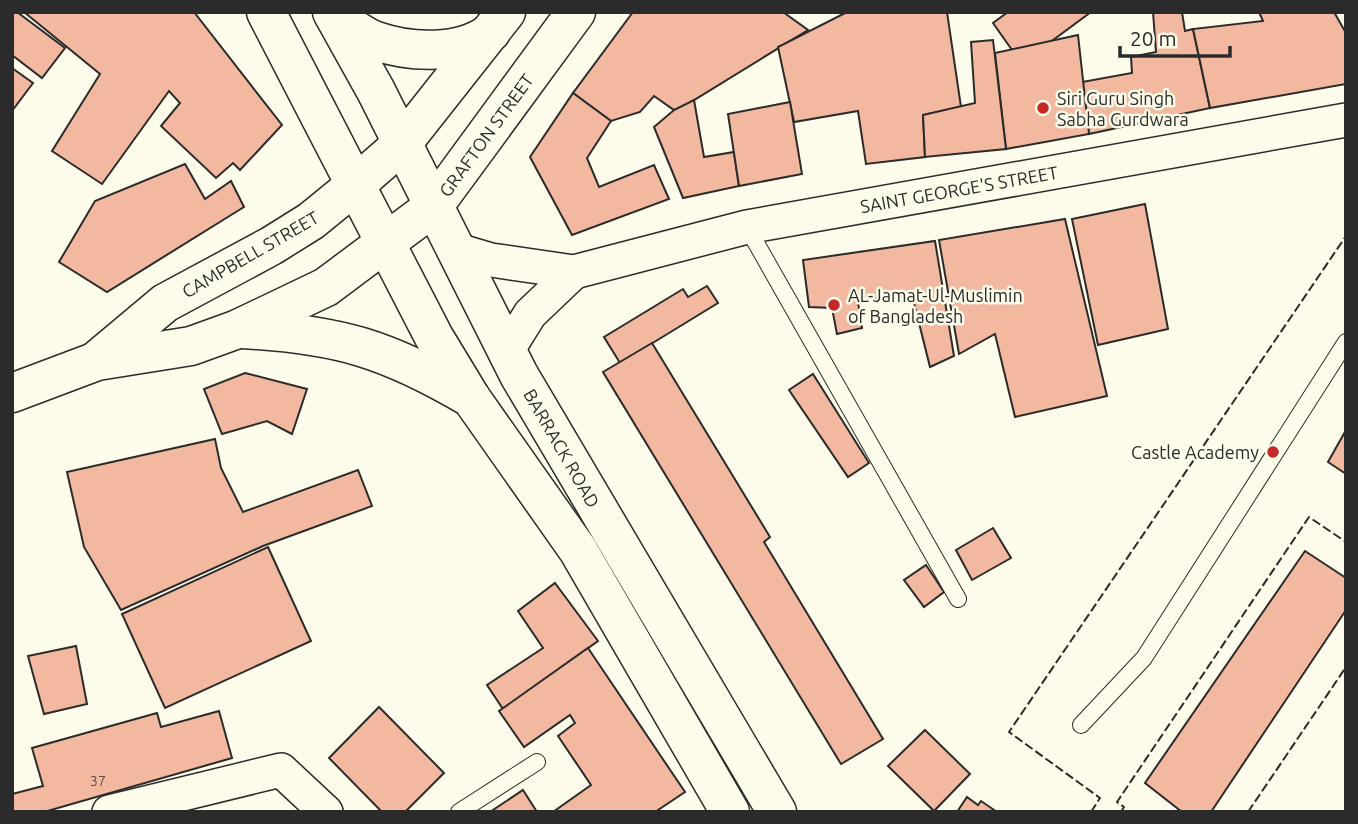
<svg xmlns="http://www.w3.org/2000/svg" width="1358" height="824" viewBox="0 0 1358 824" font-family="Ubuntu,sans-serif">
	<rect width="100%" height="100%" fill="#fdfbea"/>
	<!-- building -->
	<g fill="#f2b8a0" stroke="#2b2b2b" stroke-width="2">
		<polygon points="12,12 17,12 65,48 42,78 12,55"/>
		<polygon points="24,12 194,12 282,125 240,170 233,163 216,178 161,126 180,103 169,91 102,184 52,151 100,74"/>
		<polygon points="633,12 783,12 808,30 686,105 674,110 654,96 640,112 611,121 573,93"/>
		<polygon points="847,12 947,12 961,107 923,115 925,157 866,164 858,111 794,122 778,47"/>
		<polygon points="1008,12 1091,12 1049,43 1012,50 993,23"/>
		<polygon points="1153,12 1182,12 1185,31 1193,29 1210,108 1089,134 1082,82 1132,73 1131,57 1156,52"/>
		<polygon points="1259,12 1334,12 1346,33 1346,84 1210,108 1193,29 1263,21"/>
		<polygon points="1078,35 1089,134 1006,149 995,53"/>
		<polygon points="993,40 1006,149 925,157 923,115 975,103 971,42"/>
		<polygon points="12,68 33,83 12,111"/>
		<polygon points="573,93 611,121 587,158 599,187 654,165 669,199 572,235 530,157"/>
		<polygon points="694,100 704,157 734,152 739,186 683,198 654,127 674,110"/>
		<polygon points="790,102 802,174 739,186 728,114"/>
		<polygon points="185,164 205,199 231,181 244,207 107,292 59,262 95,201"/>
		<polygon points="1145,204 1168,329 1098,345 1072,219"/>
		<polygon points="1065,219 1107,396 1015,417 995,334 959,354 939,240"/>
		<polygon points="935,241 954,356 930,367 911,291 858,302 862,328 837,334 832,308 809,307 803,260"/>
		<polygon points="707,286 718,303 620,363 604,337 683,289 688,297"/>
		<polygon points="652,343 770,537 764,542 883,739 841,764 603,372"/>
		<polygon points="245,373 307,389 292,434 267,421 222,434 204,389"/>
		<polygon points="813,374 869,463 848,477 789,390"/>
		<polygon points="1346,430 1346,474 1328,462"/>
		<polygon points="215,439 221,468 243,512 358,470 372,506 263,546 121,610 84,547 67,472"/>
		<polygon points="993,528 1011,558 972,580 956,550"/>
		<polygon points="268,547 311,641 165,708 122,614"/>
		<polygon points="1305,551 1346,578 1346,610 1211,812 1182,812 1145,783"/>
		<polygon points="926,565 944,592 924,607 904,580"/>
		<polygon points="555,583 598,641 503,709 487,685 543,648 518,611"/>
		<polygon points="76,646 87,704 44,714 28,656"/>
		<polygon points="588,648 685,792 655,812 553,812 591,785 558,736 575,723 570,715 524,747 499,711"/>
		<polygon points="379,707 444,773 405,812 382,812 329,758"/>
		<polygon points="219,711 232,758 44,812 12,812 12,794 43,786 32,748 157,713 161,727"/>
		<polygon points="925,730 970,774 934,811 888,766"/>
		<polygon points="523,790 537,812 490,812"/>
		<polygon points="967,797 978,805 981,801 997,812 957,812"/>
	</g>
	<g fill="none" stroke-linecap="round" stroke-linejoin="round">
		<defs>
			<g id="service">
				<polyline points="747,227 958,599"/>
				<polyline points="1081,725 1144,658 1346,342"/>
				<polyline points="459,812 537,762"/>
			</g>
			<g id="minor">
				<polyline points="457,250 491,260 574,272 747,227 1346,120"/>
				<polyline points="507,351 530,314 574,272"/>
				<polyline points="109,812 281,770 326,812"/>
			</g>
			<g id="primary">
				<path d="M334,15C347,23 361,36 376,41C411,53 461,55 491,32"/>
				<path d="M242,329C338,334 388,349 471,398"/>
				<polyline points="97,360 165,303 271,246 311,221 354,186 401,145 506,12"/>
				<polyline points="12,393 97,361 191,346 238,329 326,287 433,207 576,12"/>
			</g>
			<g id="trunk">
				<polyline points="266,12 434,337 471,398 578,550 730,812"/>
				<polyline points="332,12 376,91 519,375 777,812"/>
			</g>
		</defs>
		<!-- service casing -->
		<use href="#service" stroke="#2b2b2b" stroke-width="18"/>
		<!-- minor casing -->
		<use href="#minor" stroke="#2b2b2b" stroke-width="36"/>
		<!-- primary casing -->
		<use href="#primary" stroke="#2b2b2b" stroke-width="41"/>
		<!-- trunk casing -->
		<use href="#trunk" stroke="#2b2b2b" stroke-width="41"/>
		<!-- service -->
		<use href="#service" stroke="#fdfbea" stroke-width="16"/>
		<!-- minor -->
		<use href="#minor" stroke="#fdfbea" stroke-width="33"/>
		<!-- primary -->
		<use href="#primary" stroke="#fdfbea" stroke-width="38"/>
		<!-- trunk -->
		<use href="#trunk" stroke="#fdfbea" stroke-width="38"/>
		<!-- fence -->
		<g stroke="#2b2b2b" stroke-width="2" stroke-dasharray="9 3.5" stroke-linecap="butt">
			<polyline points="1091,812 1100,798 1009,732 1346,236"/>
			<polyline points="1121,812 1124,807 1117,802 1309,517 1346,542"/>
			<polyline points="1248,812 1346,667"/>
		</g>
	</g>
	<!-- markers -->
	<g fill="#c62828" stroke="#fdfbea" stroke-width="2.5">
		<circle cx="1043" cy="108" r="7"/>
		<circle cx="834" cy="305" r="7"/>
		<circle cx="1273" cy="452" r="7"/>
	</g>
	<g text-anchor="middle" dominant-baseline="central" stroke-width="5" stroke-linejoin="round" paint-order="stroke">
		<!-- number labels -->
		<g font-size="14" fill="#5d4e48">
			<text x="98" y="781">37</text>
		</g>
		<!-- poi labels -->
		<g font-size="18" fill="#2b2b2b" stroke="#fdfbea" text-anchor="start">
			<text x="1057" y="98">Siri Guru Singh<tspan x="1057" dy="21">Sabha Gurdwara</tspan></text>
			<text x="848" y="295">AL-Jamat-Ul-Muslimin<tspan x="848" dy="21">of Bangladesh</tspan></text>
			<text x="1259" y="452" text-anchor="end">Castle Academy</text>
		</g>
		<!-- street labels -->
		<g font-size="18" fill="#2b2b2b" stroke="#fdfbea">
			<text transform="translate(486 135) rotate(-54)">GRAFTON STREET</text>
			<text transform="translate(959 189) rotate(-10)">SAINT GEORGE'S STREET</text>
			<text transform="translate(250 254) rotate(-30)">CAMPBELL STREET</text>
			<text transform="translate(562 448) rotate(60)">BARRACK ROAD</text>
		</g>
	</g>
	<!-- border -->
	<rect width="1358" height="824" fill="none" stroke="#2b2b2b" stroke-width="28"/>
	<!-- scale -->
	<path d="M1120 46v10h110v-10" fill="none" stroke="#2b2b2b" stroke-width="3.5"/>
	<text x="1130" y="46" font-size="21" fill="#2b2b2b" stroke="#fdfbea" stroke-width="5" paint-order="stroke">20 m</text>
</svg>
